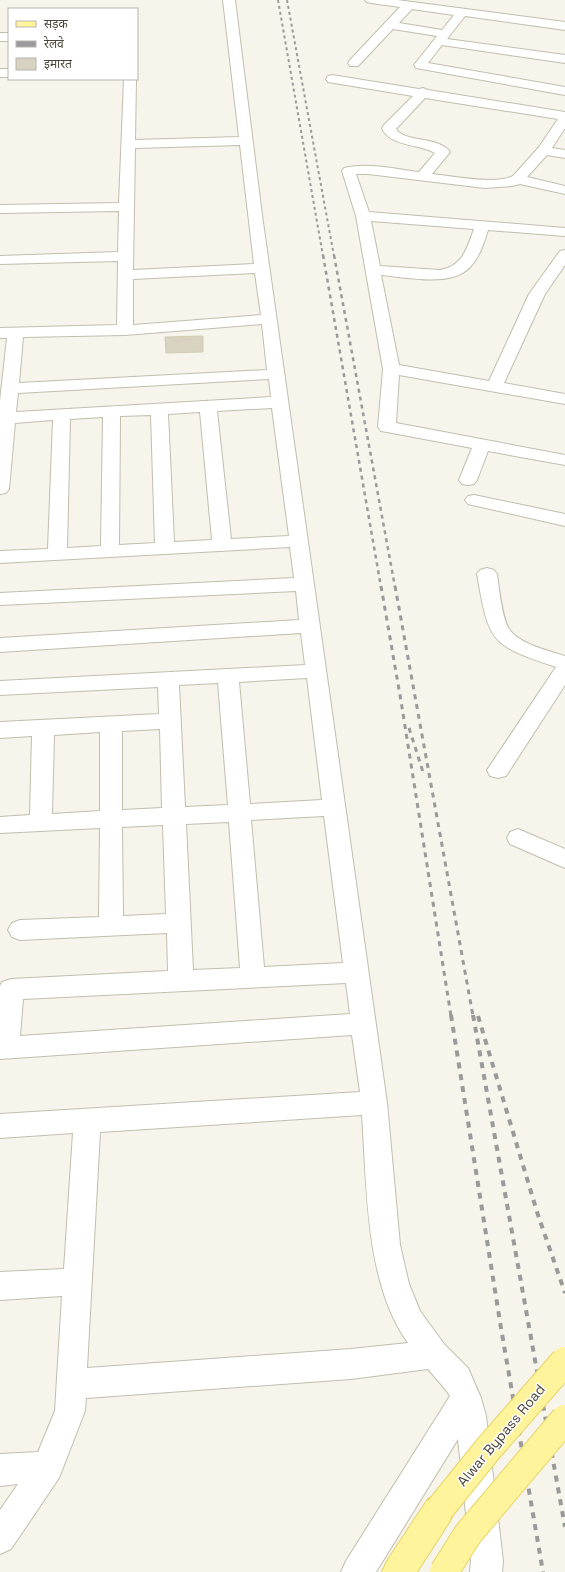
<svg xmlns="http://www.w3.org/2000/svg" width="565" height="1572" viewBox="0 0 565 1572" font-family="'Space Grotesk','Noto Sans Devanagari',sans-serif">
	<rect width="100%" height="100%" fill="#f6f4eb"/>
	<!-- building -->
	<polygon fill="#d8d2c0" stroke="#d3ccb3" points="203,336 203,352 166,353 165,337"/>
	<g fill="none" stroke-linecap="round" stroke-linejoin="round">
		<defs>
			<g id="street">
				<path d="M223,0H235L262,215L387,1103L400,1245L409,1284L420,1311L444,1344L468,1368L481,1398L486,1416L503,1561L502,1572H470L471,1561L458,1439L376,1572H341L346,1561L450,1396L446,1390L428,1369L351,1379L86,1398L85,1411L59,1478L11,1549L0,1554V1510L18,1484L0,1486V1454L38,1452L55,1411L62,1296L0,1300V1272L64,1269L73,1133L0,1138V1114L360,1092L352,1035L0,1059V986L2,982L11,979L168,971L167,933L20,940L12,937L8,930L12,923L20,920L99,917L100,828L0,833V817L30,815L32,736L0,738V722L159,714L158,687L0,695V681L305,665L301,633L0,652V638L299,620L296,591L0,605V593L294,578L290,547L0,563V551L48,549L53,420L15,423L9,489L6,493L0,494V401L7,338H0V328L117,325L118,261L0,264V256L118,252L119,211L0,213V205L119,203L124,79H136L135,140L239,137ZM240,145L254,264L133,270L135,148ZM255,273L261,315L133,325V279ZM262,324L267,370L19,383L23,337L125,335ZM269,379L271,397L16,412L18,393ZM272,408L289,536L231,539L217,411ZM200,412L212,540L174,542L168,414ZM151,415L155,543L119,545L120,416ZM103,417L101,546L67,548L70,419ZM307,678L322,800L250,804L239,682ZM218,683L228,805L185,807L179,685ZM160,729L162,808L122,810V731ZM100,732V811L52,814L54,735ZM324,816L343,963L264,967L251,820ZM229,822L240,968L193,970L186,824ZM163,825L166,914L123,916L122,827ZM346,983L350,1014L20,1036L23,999ZM362,1115C367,1186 365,1284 408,1343L351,1349L87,1368L100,1132Z"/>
				<path d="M365,0H397L565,22V30L465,16L447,39L565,55V63L442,45L428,63L565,87V95L416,68L414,65L437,36L393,29L358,66H350L348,63L350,60L400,7L371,3L367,2ZM412,9L454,15L442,30L399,23Z"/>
				<rect x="0" y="33" width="9" height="8"/>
				<rect x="0" y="69" width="9" height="8"/>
				<path d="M332,75L419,89L423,88L428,90L565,112V128L552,148L565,150V158L547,155L527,177L565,186V194L520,184L512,186L485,188L368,174H356L369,212L565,228V236L488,230C484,243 480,256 471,266C453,288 406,277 381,275L399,365L489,381L529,294L560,251L565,250V265L545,294L504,383L565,394V404L399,375L396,423L565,455V465L488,451L477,480L474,484L468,485L462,484L459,480L472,448L387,432L381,431L378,427L383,369L356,216L342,171L344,168C368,162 395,169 419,172L435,153C420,144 388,146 382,128L384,125L413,96L328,82L326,79L328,76ZM425,98L558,119L539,147L513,176C495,185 453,176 432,174L450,152C439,136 405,143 396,129ZM371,221L474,229C467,248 463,266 440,270L380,266Z"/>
				<polygon points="474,495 565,514 565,526 468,504 465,500 468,496"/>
				<path d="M487,568L494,570L497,574C499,588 502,618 509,629C519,644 549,651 565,656V685L506,776L498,778L490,776L487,770L556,667C490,645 489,643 477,574L480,570Z"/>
				<polygon points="518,829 565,849 565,868 510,844 507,838 510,832"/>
			</g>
			<polygon id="primary" points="439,1494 450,1499 455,1510 450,1521 417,1572 382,1572 387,1561 428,1499"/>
		</defs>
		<!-- street casing -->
		<use href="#street" stroke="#c2bead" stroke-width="2"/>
		<!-- primary casing -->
		<use href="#primary" stroke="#e6d569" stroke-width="2"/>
		<!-- street -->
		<use href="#street" fill="#fff" fill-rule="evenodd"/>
		<!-- primary -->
		<use href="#primary" fill="#fff39b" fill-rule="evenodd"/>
		<!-- rail-far3 -->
		<g stroke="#9a9a9a" stroke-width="2" stroke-dasharray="3 3" stroke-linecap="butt">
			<polyline points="278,0 323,256"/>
			<polyline points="287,0 334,256"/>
		</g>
		<!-- rail-far2 -->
		<g stroke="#9a9a9a" stroke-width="2.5" stroke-dasharray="4 4" stroke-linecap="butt">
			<polyline points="323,255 381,587"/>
			<polyline points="334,255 395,587"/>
		</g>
		<!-- rail-far1 -->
		<g stroke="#9a9a9a" stroke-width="3" stroke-dasharray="5 5" stroke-linecap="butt">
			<polyline points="381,586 401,701 451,1016"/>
			<polyline points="395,586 473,1016"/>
			<polyline points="409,728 423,772"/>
		</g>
		<!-- rail -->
		<g stroke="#9a9a9a" stroke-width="4" stroke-dasharray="6 6" stroke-linecap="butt">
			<polyline points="451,1015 501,1328 543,1572"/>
			<polyline points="473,1015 565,1527"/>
			<polyline points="478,1016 538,1215 565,1293"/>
		</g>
		<defs>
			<g id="primary-bridge">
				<polyline points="439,1510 488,1449 565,1361"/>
				<polyline points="444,1572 468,1534 565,1419"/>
			</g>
		</defs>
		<!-- primary-bridge casing -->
		<use href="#primary-bridge" stroke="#e6d569" stroke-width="30" stroke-linecap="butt"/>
		<!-- primary-bridge -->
		<use href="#primary-bridge" stroke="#fff39b" stroke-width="28"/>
	</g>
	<g text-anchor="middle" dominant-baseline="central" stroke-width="3" stroke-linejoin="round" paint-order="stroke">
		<!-- near-street labels -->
		<g font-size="14" fill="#4b4639" stroke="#fff">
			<text transform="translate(501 1435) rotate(-50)">Alwar Bypass Road</text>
		</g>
	</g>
	<!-- legend -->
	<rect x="8" y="8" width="130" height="72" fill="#ffffff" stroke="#b7b5b0"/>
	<rect x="16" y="21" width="20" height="6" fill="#fff39b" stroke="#b7b5b0"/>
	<text x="44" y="28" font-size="12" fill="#4b4639">सड़क</text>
	<rect x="16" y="41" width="20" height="6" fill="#9a9a9a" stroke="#b7b5b0"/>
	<text x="44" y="48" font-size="12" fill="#4b4639">रेलवे</text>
	<rect x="16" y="58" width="20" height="12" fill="#d8d2c0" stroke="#b7b5b0"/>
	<text x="44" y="68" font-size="12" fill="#4b4639">इमारत</text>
</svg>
